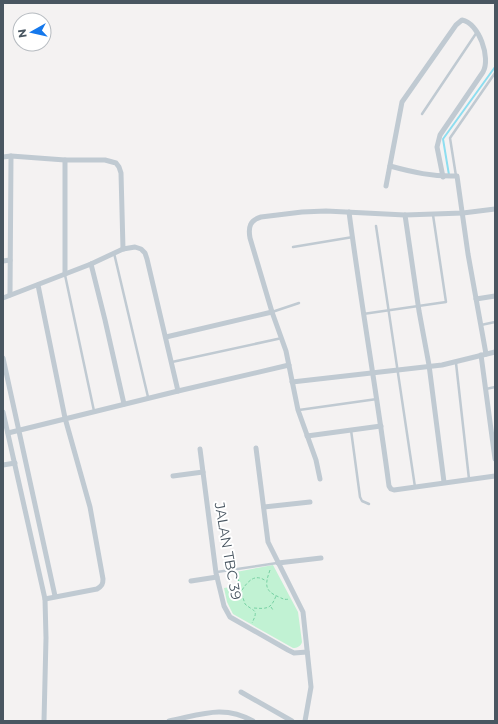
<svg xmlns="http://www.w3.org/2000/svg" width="498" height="724" viewBox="0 0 498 724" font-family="Montserrat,sans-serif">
	<rect width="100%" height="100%" fill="#f4f2f2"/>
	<!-- green -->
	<path fill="#c1f2d3" d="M273,565L298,612L302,642C301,646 297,648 293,648L233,614L227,602L224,588L238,586L236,572Z"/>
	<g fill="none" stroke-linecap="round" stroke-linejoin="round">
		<!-- stream -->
		<polyline stroke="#8ddef0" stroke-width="2" points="449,175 443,139 495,67"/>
		<!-- path -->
		<g stroke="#77d1a3" stroke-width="1" stroke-dasharray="3 2" stroke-linecap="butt">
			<path d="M270,570C265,584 264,591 279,597C283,599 285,600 289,599"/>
			<path d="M238,574L239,585L245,604C254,612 259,609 252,623"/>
			<path d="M242,590C248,581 255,573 266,581"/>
			<polyline points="271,607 273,610"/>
			<path d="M254,608C267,609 271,609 276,596"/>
		</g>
		<!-- service -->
		<g stroke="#c0cad2" stroke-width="2.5">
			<polyline points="422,114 477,32"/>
			<polyline points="456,176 450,138 495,73"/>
			<polyline points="376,226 415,487"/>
			<polyline points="293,247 353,237"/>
			<polyline points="114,253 148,397"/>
			<polyline points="65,275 94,411"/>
			<polyline points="272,312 299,303"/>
			<polyline points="363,314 446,302 433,215"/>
			<polyline points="481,325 495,322"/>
			<polyline points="172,362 282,338"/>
			<polyline points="456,363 469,479"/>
			<polyline points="486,389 495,387"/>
			<polyline points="299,410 377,399"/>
			<polyline points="351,430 360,497 362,501 369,504"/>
			<polyline points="217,572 277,563"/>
		</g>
		<!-- minor -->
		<g stroke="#c0cad2" stroke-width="5">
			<polyline points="3,157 11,156 65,160 105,160 116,163 119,167 121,173 123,249"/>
			<polyline points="65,160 65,274"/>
			<path d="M390,166C412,172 433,177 457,176L468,254L486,354"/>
			<path d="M386,186L402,102L456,25L462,20C479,23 491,58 483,72L440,135L437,147L443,177"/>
			<path d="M349,212C361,304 377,394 389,486L391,489L394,490L495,476"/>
			<polyline points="405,215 419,311 429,365 444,482"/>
			<polyline points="3,261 10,260"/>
			<polyline points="91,264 105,320 124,404"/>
			<path d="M38,285L65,418L90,507L103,579C103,584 102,586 97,589L45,599"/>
			<polyline points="10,295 11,156"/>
			<polyline points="3,298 91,264 123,249 135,247 141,249 145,253 147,259 178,391"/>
			<polyline points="476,299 495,296"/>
			<polyline points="166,337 272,312"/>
			<polyline points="481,355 495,459"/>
			<polyline points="3,358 55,596"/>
			<polyline points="292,382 442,365 495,352"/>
			<polyline points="3,412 45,599 46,638 44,721"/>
			<polyline points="8,433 178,391 289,365"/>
			<polyline points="307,436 381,426"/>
			<polyline points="256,448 268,542 303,612 311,687 305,721"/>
			<polyline points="200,449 216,573 224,606 230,617 288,650 294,653 307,652"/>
			<polyline points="3,465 15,463"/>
			<polyline points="173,476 203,472"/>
			<path d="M320,479L316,460L298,410L286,351L272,312L250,238C248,227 250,220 261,217L302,212L326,211L405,215L463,213L495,209"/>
			<polyline points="264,507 310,502"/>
			<polyline points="278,563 321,558"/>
			<polyline points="191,581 217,577"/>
			<polyline points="241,692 292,721"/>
			<path d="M169,721C200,715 223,704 253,721"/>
		</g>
	</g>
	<g text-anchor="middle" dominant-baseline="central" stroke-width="4" stroke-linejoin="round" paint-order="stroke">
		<!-- street labels -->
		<g font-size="14" fill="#495661" stroke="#fff">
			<text transform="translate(228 551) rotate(80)">JALAN TBC 39</text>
		</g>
	</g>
	<!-- border -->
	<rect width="498" height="724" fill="none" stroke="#495661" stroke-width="8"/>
	<!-- north arrow -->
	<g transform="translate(32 32) rotate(262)"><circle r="19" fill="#ffffff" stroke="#b6bbc0"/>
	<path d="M0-3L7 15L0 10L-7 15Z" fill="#1578ec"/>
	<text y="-6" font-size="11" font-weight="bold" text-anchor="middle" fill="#495661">N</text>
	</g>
</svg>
